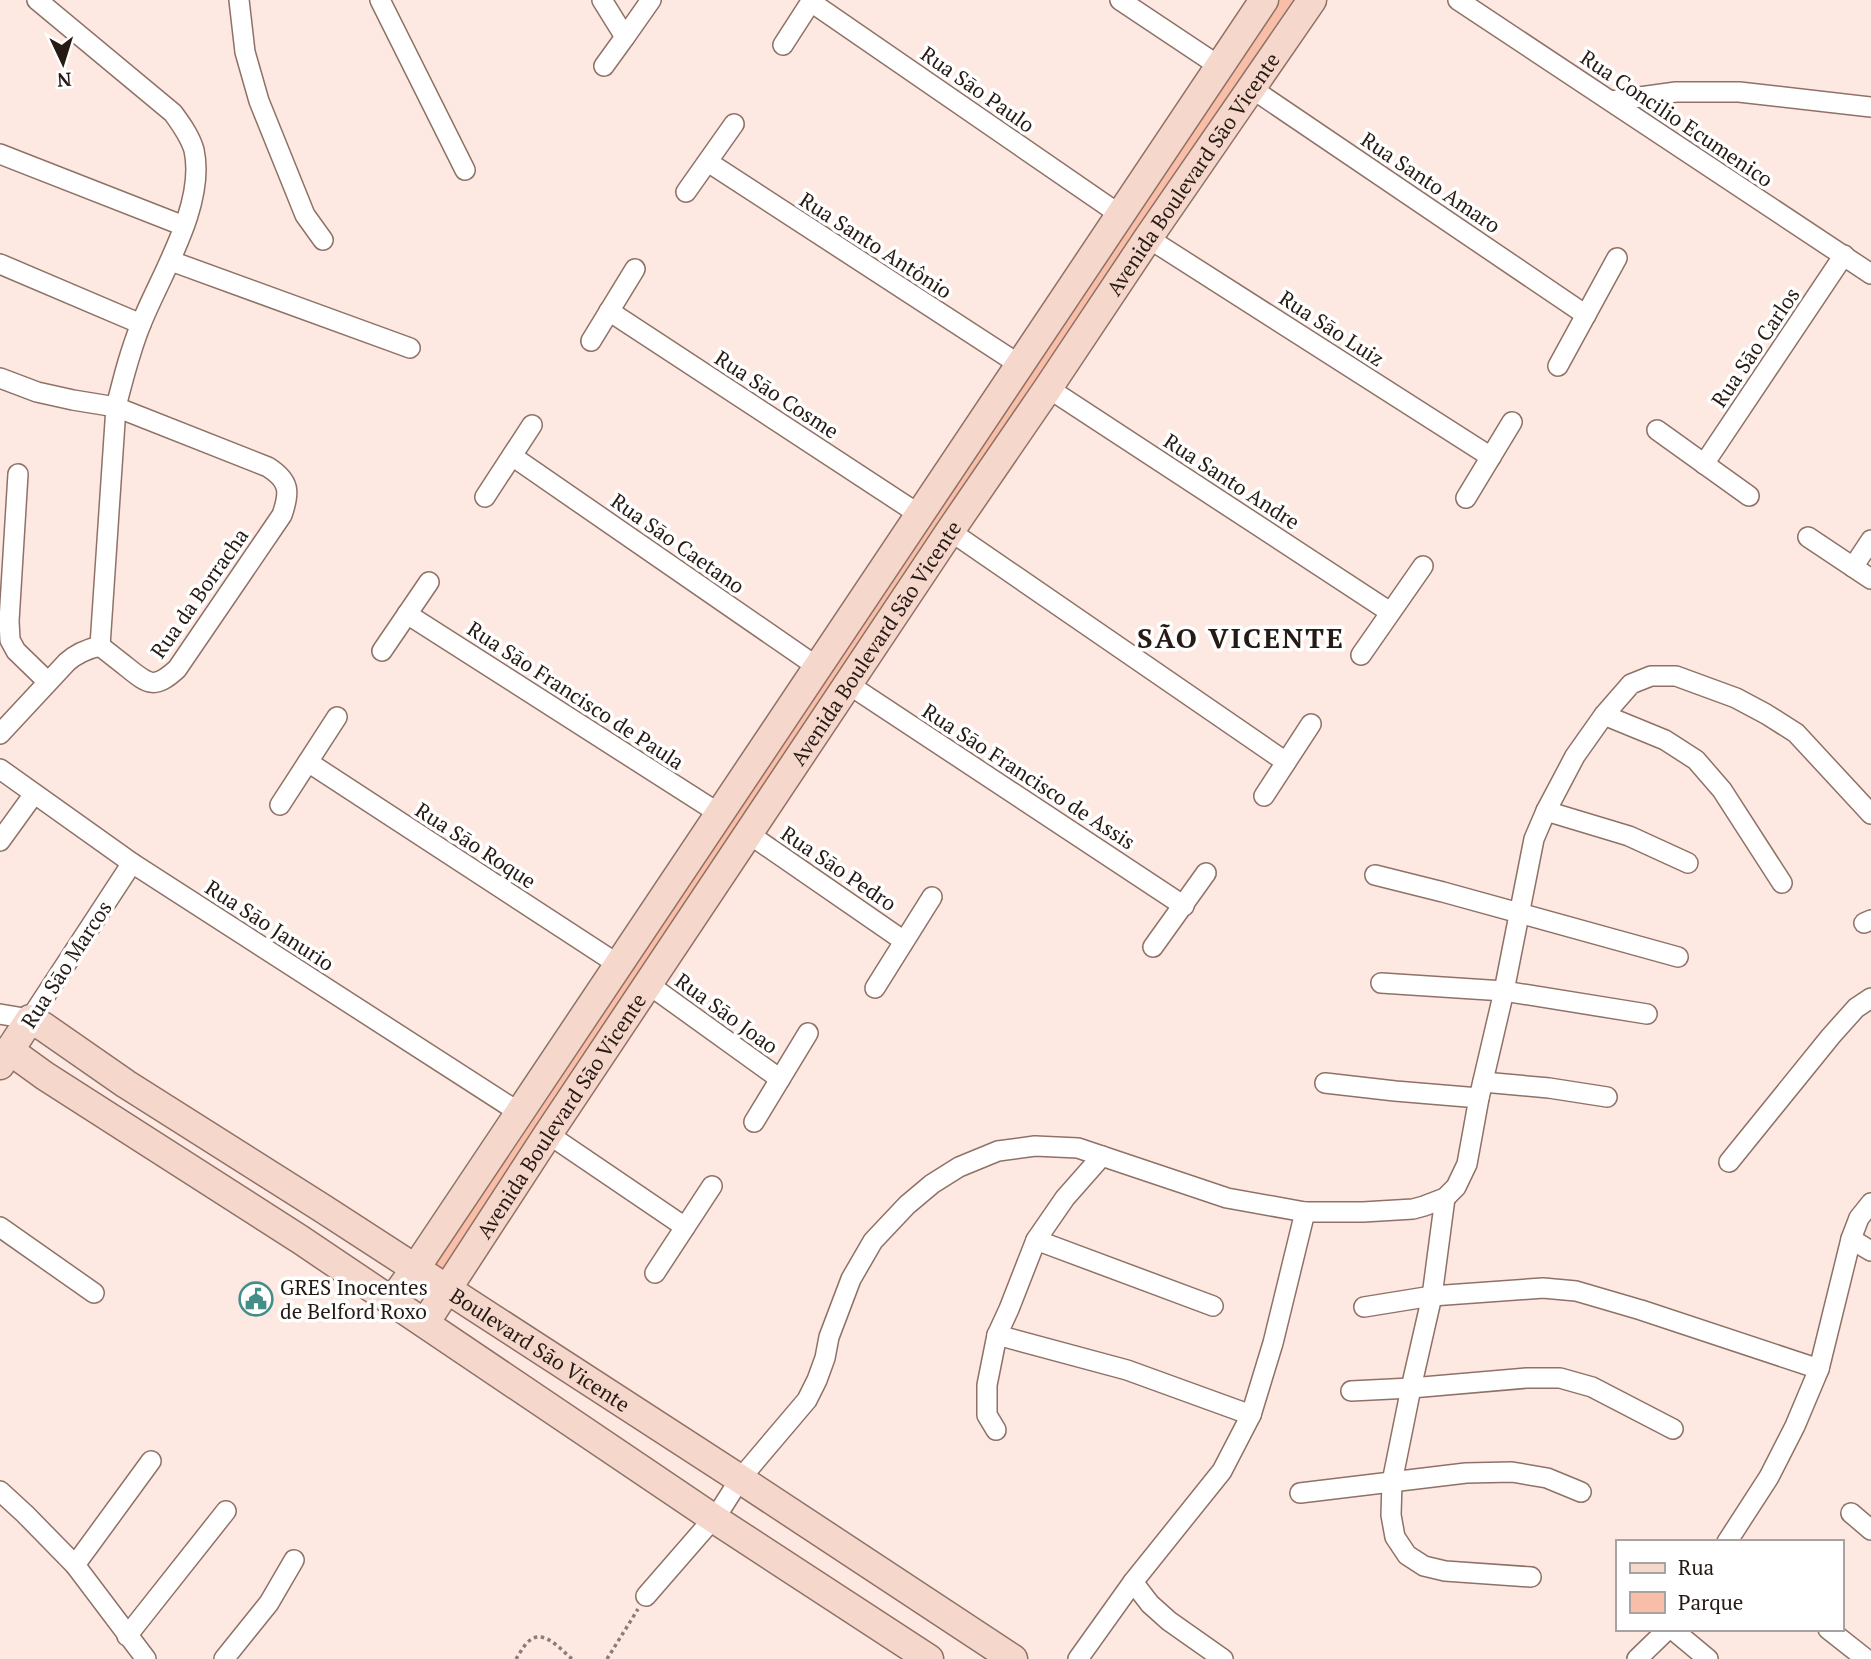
<svg xmlns="http://www.w3.org/2000/svg" width="1871" height="1659" viewBox="0 0 1871 1659" font-family="'PT Serif',serif">
	<rect width="100%" height="100%" fill="#fde9e1"/>
	<!-- green -->
	<polygon fill="#f9bea8" points="1266,0 1305,0 451,1275 428,1264"/>
	<g fill="none" stroke-linecap="round" stroke-linejoin="round">
		<defs>
			<g id="street">
				<path d="M37,0L173,113C181,124 190,136 194,150C206,205 161,274 141,324C130,351 123,379 116,407L100,646"/>
				<polyline points="239,0 245,52 259,101 305,215 323,240"/>
				<polyline points="380,0 465,170"/>
				<polyline points="602,0 625,37 604,66"/>
				<polyline points="1120,0 1219,66"/>
				<polyline points="1458,0 1871,274"/>
				<polyline points="811,2 1119,214"/>
				<polyline points="625,37 651,0"/>
				<polyline points="783,45 812,0"/>
				<polyline points="1251,88 1586,315"/>
				<polyline points="1611,101 1676,92 1739,92 1871,107"/>
				<polyline points="0,154 184,226"/>
				<polyline points="708,162 1020,365"/>
				<polyline points="686,192 734,124"/>
				<polyline points="1148,238 1491,457"/>
				<polyline points="171,261 410,348"/>
				<polyline points="0,264 141,324"/>
				<polyline points="609,311 920,515"/>
				<polyline points="591,341 635,269"/>
				<polyline points="1558,366 1617,258"/>
				<path d="M0,378L37,392L73,400L116,407L268,467C290,481 290,492 282,515L177,669C155,689 149,685 128,668C118,660 109,653 100,646"/>
				<polyline points="1048,388 1390,612"/>
				<polyline points="1657,430 1749,496"/>
				<polyline points="512,456 819,668"/>
				<polyline points="1704,464 1844,255"/>
				<polyline points="18,474 9,621 10,640 16,651 48,682"/>
				<polyline points="485,497 532,425"/>
				<polyline points="1466,498 1512,422"/>
				<polyline points="950,531 1286,762"/>
				<polyline points="1808,537 1871,579"/>
				<polyline points="1853,567 1871,540"/>
				<polyline points="407,614 720,814"/>
				<polyline points="382,651 429,582"/>
				<polyline points="1361,655 1423,566"/>
				<polyline points="848,684 1184,906"/>
				<polyline points="1604,715 1665,740 1696,760 1722,790 1782,883"/>
				<path d="M0,734L67,662C77,653 87,649 100,646"/>
				<polyline points="308,762 619,965"/>
				<polyline points="0,769 132,863 520,1113"/>
				<polyline points="1264,796 1311,724"/>
				<polyline points="280,805 337,717"/>
				<polyline points="1546,811 1629,836 1688,863"/>
				<polyline points="749,834 904,941"/>
				<polyline points="0,841 34,794"/>
				<polyline points="1375,875 1443,892 1678,957"/>
				<polyline points="1864,923 1871,920"/>
				<polyline points="1153,947 1206,873"/>
				<polyline points="1381,983 1504,991 1647,1014"/>
				<polyline points="648,984 780,1079"/>
				<polyline points="875,988 932,897"/>
				<polyline points="0,1014 30,1019 132,863"/>
				<polyline points="1483,1082 1549,1088 1607,1097"/>
				<polyline points="1325,1083 1395,1091 1479,1098"/>
				<polyline points="754,1122 808,1033"/>
				<polyline points="548,1134 685,1227"/>
				<polyline points="1102,1156 1065,1198 1036,1240 1009,1309 997,1335 1127,1370 1251,1415"/>
				<polyline points="1729,1162 1831,1036 1856,1008 1871,998"/>
				<polyline points="1445,1198 1432,1296 1411,1388 1392,1482 1391,1515 1395,1537 1407,1555 1424,1566 1445,1571 1531,1577"/>
				<polyline points="0,1227 94,1293"/>
				<polyline points="1851,1239 1871,1251"/>
				<polyline points="1036,1240 1213,1306"/>
				<polyline points="655,1273 712,1186"/>
				<polyline points="1364,1307 1432,1296 1543,1288 1576,1291 1641,1310 1819,1369"/>
				<polyline points="1351,1391 1411,1388 1527,1378 1560,1378 1592,1387 1673,1429"/>
				<polyline points="996,1430 987,1415 987,1385 997,1335"/>
				<polyline points="0,1491 25,1514 75,1565 146,1659"/>
				<polyline points="1300,1493 1466,1473 1512,1472 1547,1478 1581,1492"/>
				<polyline points="1851,1513 1871,1530"/>
				<polyline points="1727,1542 1769,1477 1795,1426 1819,1369 1851,1239 1859,1218 1871,1203"/>
				<polyline points="75,1565 151,1461"/>
				<polyline points="1133,1582 1150,1604 1169,1621 1223,1659"/>
				<polyline points="646,1596 719,1512 740,1479 807,1400 817,1380 825,1358 829,1337 851,1279 873,1241 907,1205 932,1184 959,1167 998,1151 1035,1146 1078,1148 1227,1198 1305,1212 1363,1212 1413,1209 1424,1206 1445,1198 1456,1187 1467,1164 1479,1098 1504,991 1534,839 1546,811 1575,756 1604,715 1631,684 1651,676 1676,676 1736,698 1766,714 1796,733 1871,814"/>
				<polyline points="1672,1629 1708,1659"/>
				<polyline points="1828,1629 1866,1659"/>
				<polyline points="127,1636 226,1511"/>
				<polyline points="224,1659 269,1603 294,1560"/>
				<polyline points="1078,1659 1133,1582 1222,1471 1251,1415 1273,1343 1305,1212"/>
				<polyline points="1637,1659 1668,1629"/>
			</g>
			<g id="secondary">
				<polyline points="9,1050 45,1076 301,1240 713,1518 929,1659"/>
				<path id="s1" d="M0,1065L30,1019L44,1027L126,1084L322,1208L740,1479L1013,1659"/>
				<polyline points="392,1301 415,1269 1264,0"/>
				<path id="s2" d="M425,1323L548,1134L950,531L1048,388L1148,238L1312,0"/>
			</g>
		</defs>
		<!-- street casing -->
		<use href="#street" stroke="#8f7166" stroke-width="22"/>
		<!-- secondary casing -->
		<use href="#secondary" stroke="#8f7166" stroke-width="31"/>
		<!-- path -->
		<g stroke="#8b7c75" stroke-width="3.5" stroke-dasharray="3.5 3.5" stroke-linecap="butt">
			<path d="M516,1659C520,1653 524,1645 529,1641C544,1628 561,1650 572,1659"/>
			<polyline points="607,1659 638,1609"/>
		</g>
		<!-- street -->
		<use href="#street" stroke="#fff" stroke-width="19"/>
		<!-- secondary -->
		<use href="#secondary" stroke="#f6d7cb" stroke-width="28"/>
	</g>
	<!-- icons -->
	<defs>
		<symbol id="civic-ring" viewBox="-11 -11 22 22"><circle r="9.5" fill="#fff" stroke="#458d89" stroke-width="1.5"/><path d="M-.6-6.5H3V-4.5H.6V-3L4-1V1h2V6H-6V1h2V-1L-.6-3ZM-1.2 2.5V6h2.4V2.5Z" fill="#458d89"/></symbol>
	</defs>
	<g fill-rule="evenodd">
		<use href="#civic-ring" x="237" y="1280" width="38" height="38"/>
	</g>
	<g text-anchor="middle" dominant-baseline="central" stroke-width="7" stroke-linejoin="round" paint-order="stroke">
		<!-- street labels -->
		<g font-size="21" fill="#261a15" stroke="#fff">
			<text transform="translate(978 89) rotate(35)">Rua Sāo Paulo</text>
			<text transform="translate(1677 118) rotate(34)">Rua Concilio Ecumenico</text>
			<text stroke="none"><textPath href="#s2" startOffset="1382">Avenida Boulevard São Vicente</textPath></text>
			<text transform="translate(1431 182) rotate(34)">Rua Santo Amaro</text>
			<text transform="translate(876 245) rotate(33)">Rua Santo Antônio</text>
			<text transform="translate(1332 328) rotate(33)">Rua Sāo Luiz</text>
			<text transform="translate(1755 347) rotate(-56)">Rua São Carlos</text>
			<text transform="translate(777 394) rotate(33)">Rua Sāo Cosme</text>
			<text transform="translate(1232 481) rotate(33)">Rua Santo Andre</text>
			<text transform="translate(678 543) rotate(35)">Rua Sāo Caetano</text>
			<text transform="translate(199 593) rotate(-55)">Rua da Borracha</text>
			<text stroke="none"><textPath href="#s2" startOffset="816">Avenida Boulevard São Vicente</textPath></text>
			<text transform="translate(576 695) rotate(33)">Rua Sāo Francisco de Paula</text>
			<text transform="translate(1029 776) rotate(33)">Rua Sāo Francisco de Assis</text>
			<text transform="translate(476 845) rotate(33)">Rua Sāo Roque</text>
			<text transform="translate(839 868) rotate(34)">Rua Sāo Pedro</text>
			<text transform="translate(270 925) rotate(33)">Rua Sāo Janurio</text>
			<text transform="translate(66 964) rotate(-57)">Rua Sāo Marcos</text>
			<text transform="translate(727 1013) rotate(36)">Rua Sāo Joao</text>
			<text stroke="none"><textPath href="#s2" startOffset="248">Avenida Boulevard São Vicente</textPath></text>
			<text stroke="none"><textPath href="#s1" startOffset="663">Boulevard São Vicente</textPath></text>
		</g>
		<!-- poi labels -->
		<g font-size="21" fill="#261a15" stroke="#fff" text-anchor="start">
			<text x="280" y="1287">GRES Inocentes<tspan x="280" dy="24">de Belford Roxo</tspan></text>
		</g>
		<!-- district labels -->
		<g font-size="28" font-weight="bold" letter-spacing="2" fill="#261a15" stroke="#fff">
			<text x="1241" y="637">SÃO VICENTE</text>
		</g>
	</g>
	<!-- legend -->
	<rect x="1616" y="1540" width="228" height="91" fill="#ffffff" stroke="#a8a3a1" stroke-width="2"/>
	<rect x="1630" y="1563" width="35" height="10" fill="#f6d7cb" stroke="#a8a3a1" stroke-width="2"/>
	<text x="1678" y="1575" font-size="21" fill="#261a15">Rua</text>
	<rect x="1630" y="1592" width="35" height="21" fill="#f9bea8" stroke="#a8a3a1" stroke-width="2"/>
	<text x="1678" y="1610" font-size="21" fill="#261a15">Parque</text>
	<!-- north arrow -->
	<g transform="translate(63 63) rotate(176)" stroke="#ffffff" stroke-width="5" paint-order="stroke">
	<path d="M0-5L12 26L0 18L-12 26Z" fill="#261a15"/>
	<text y="-10" font-size="19" font-weight="bold" text-anchor="middle" fill="#261a15">N</text>
	</g>
</svg>
